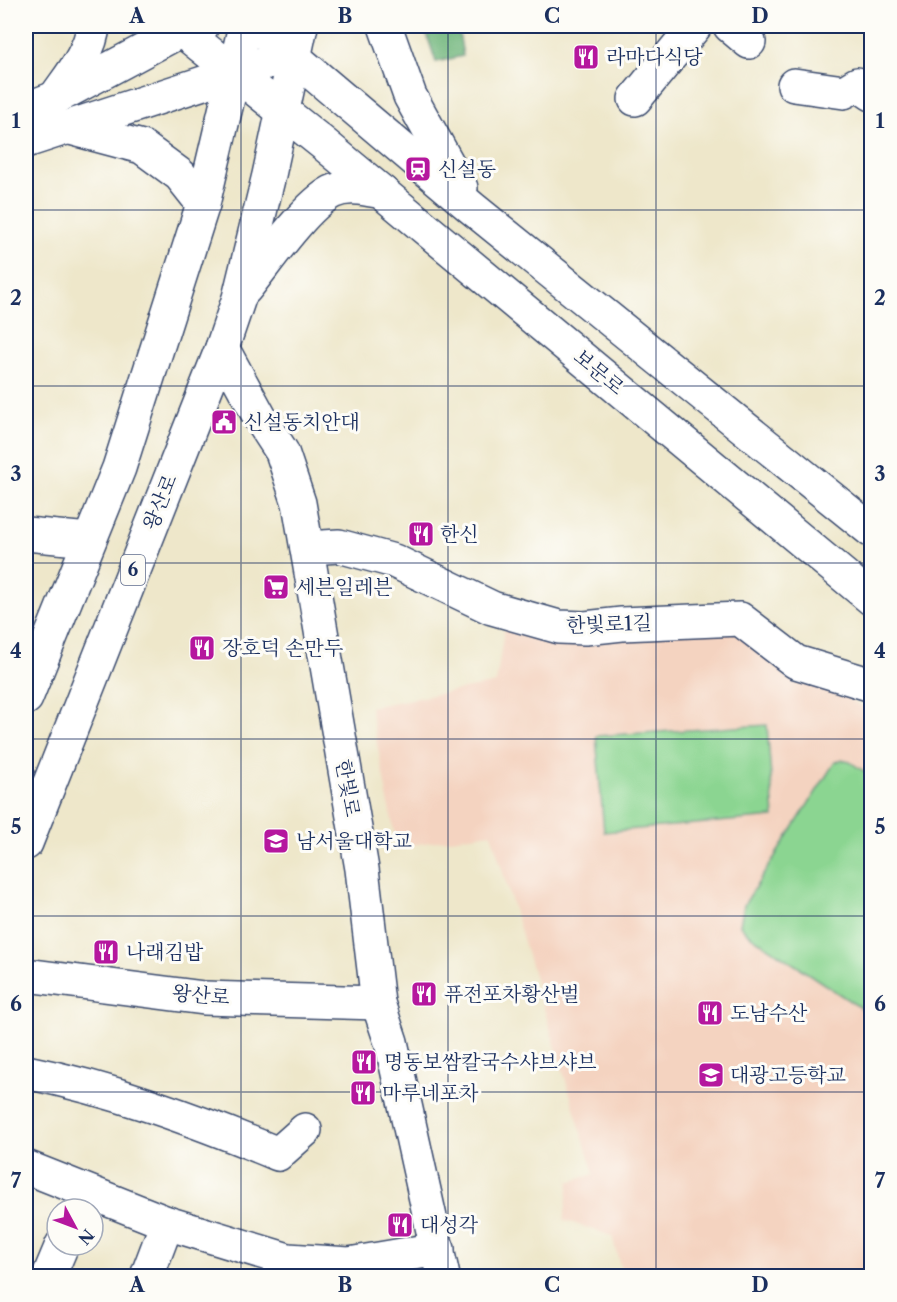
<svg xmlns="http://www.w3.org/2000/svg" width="897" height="1302" viewBox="0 0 897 1302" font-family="'Libre Caslon Text','Noto Serif KR',serif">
	<rect width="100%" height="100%" fill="#fdfcf7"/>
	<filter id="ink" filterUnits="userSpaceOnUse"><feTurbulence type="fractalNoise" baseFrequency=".0167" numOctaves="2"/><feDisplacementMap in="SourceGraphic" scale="12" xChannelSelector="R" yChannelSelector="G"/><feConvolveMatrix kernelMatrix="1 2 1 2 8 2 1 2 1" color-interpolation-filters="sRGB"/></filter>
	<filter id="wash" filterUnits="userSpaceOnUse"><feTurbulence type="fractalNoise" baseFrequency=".008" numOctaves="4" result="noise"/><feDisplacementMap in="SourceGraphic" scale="24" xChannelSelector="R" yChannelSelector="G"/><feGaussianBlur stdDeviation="1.35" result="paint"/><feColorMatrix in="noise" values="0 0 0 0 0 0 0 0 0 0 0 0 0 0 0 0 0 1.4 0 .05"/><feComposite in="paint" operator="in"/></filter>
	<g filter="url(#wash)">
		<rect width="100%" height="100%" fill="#eee7ca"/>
		<!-- built -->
		<polygon fill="#f4d3c0" points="505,623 738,629 871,712 871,1276 623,1276 612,1236 564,1220 569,1182 594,1174 491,833 397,847 370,707 496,683"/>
		<!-- green -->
		<g fill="#8bd591" stroke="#538278" stroke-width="1.5">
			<polygon points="767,725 774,817 604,832 596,736"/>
			<polygon points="841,760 850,762 871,776 871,1015 748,934 740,925 744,905 835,762"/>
		</g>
		<!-- forest -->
		<polygon fill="#70b67b" stroke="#46726c" stroke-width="1.5" points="424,26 458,26 463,56 436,62"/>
	</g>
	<g filter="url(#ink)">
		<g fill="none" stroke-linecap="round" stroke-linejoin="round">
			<defs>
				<g id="minor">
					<polyline points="730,26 749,42"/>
					<polyline points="794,85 844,92 857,84 872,94"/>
					<polyline points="635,99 695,26"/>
					<polyline points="222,348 263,423 282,452 299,503 362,869 378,1003 391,1042 443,1276"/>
					<polyline points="26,534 89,540"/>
					<polyline points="307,548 339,546 394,561 492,608 559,627 585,628 622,624 740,619 796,662 872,685"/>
					<polyline points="26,975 204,998 378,1003"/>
					<path d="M26,1072C112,1089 196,1120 278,1154L305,1130"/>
					<polyline points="26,1167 167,1223 288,1260 349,1264 438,1249"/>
					<polyline points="49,1276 62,1245"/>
					<polyline points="147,1276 167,1223"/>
				</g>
				<g id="major">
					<polyline points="176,26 325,145 872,599"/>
					<polyline points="257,26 472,208 872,531"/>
					<polyline points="385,26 410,96 461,188"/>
					<path d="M57,95C71,75 91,51 93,26"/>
					<polyline points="26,109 55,98 182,30 202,26"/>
					<polyline points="67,127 142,147 180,175 203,204"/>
					<polyline points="26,141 292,54"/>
					<path d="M245,289C266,263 304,207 332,192C348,184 366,189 382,192"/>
					<polyline points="26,698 119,468 203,204 245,26"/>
					<polyline points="26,843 222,348 239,298 269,175 301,26"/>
				</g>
			</defs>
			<!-- minor casing -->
			<use href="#minor" stroke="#3b4b6e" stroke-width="36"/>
			<!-- major casing -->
			<use href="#major" stroke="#3b4b6e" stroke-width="36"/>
			<!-- minor -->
			<use href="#minor" stroke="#fff" stroke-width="33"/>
			<!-- major -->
			<use href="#major" stroke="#fff" stroke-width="33"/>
		</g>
	</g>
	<!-- grid -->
	<path fill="none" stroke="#1b2f5e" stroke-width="1.5" stroke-opacity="0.55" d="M241,26V1276M448,26V1276M656,26V1276M26,210H872M26,386H872M26,563H872M26,739H872M26,916H872M26,1092H872"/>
	<!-- icons -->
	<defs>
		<symbol id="restaurant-square" viewBox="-11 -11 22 22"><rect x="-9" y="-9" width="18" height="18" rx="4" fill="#b5179e" stroke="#fdfcf7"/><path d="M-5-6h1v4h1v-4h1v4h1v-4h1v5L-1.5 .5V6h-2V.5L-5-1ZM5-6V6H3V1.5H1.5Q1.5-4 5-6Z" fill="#fff"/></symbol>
		<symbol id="station-square" viewBox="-11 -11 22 22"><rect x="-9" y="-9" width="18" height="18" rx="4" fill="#b5179e" stroke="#fdfcf7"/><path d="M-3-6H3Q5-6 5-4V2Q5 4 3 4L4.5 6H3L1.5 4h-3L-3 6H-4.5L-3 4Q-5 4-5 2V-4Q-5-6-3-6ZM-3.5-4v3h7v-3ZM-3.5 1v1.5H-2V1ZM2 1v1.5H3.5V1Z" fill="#fff"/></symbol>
		<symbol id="civic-square" viewBox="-11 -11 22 22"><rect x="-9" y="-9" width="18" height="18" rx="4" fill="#b5179e" stroke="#fdfcf7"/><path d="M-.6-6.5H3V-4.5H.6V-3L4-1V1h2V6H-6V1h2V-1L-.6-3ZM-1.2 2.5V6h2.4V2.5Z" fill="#fff"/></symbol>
		<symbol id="supermarket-square" viewBox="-11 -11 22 22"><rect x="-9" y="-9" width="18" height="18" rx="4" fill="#b5179e" stroke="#fdfcf7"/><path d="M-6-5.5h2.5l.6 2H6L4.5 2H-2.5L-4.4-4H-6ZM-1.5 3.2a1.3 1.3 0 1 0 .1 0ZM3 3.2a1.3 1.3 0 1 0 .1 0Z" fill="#fff"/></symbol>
		<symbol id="university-square" viewBox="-11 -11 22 22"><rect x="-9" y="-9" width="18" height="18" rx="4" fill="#b5179e" stroke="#fdfcf7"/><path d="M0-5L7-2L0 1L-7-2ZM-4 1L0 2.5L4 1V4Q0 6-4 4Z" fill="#fff"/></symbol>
		<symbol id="school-square" viewBox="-11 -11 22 22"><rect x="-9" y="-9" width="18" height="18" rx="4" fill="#b5179e" stroke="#fdfcf7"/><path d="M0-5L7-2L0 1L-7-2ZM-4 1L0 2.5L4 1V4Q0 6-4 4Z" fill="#fff"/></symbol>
	</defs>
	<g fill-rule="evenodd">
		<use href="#restaurant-square" x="571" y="42" width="30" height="30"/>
		<use href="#station-square" x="403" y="154" width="30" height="30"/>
		<use href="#civic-square" x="209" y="407" width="30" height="30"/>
		<use href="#restaurant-square" x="406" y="519" width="30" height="30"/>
		<use href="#supermarket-square" x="261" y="572" width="30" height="30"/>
		<use href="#restaurant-square" x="187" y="633" width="30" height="30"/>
		<use href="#university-square" x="261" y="826" width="30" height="30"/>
		<use href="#restaurant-square" x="91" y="937" width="30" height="30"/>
		<use href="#restaurant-square" x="409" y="979" width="30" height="30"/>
		<use href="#restaurant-square" x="695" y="998" width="30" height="30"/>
		<use href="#restaurant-square" x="349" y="1047" width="30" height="30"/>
		<use href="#school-square" x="696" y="1060" width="30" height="30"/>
		<use href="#restaurant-square" x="348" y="1078" width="30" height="30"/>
		<use href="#restaurant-square" x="385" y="1210" width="30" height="30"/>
	</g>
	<g text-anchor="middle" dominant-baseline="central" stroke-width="6" stroke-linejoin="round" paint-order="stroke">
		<!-- shield labels -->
		<rect fill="#fdfcf7" stroke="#5f6c8c" stroke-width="1.5" x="121" y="555" width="24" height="30" rx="4.5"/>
		<g font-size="18" font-weight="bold" fill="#1b2f5e">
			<text x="133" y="570">6</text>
		</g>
		<!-- poi labels -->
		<g font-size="20" fill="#1b2f5e" stroke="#fdfcf7" text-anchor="start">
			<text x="606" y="57">라마다식당</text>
			<text x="438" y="169">신설동</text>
			<text x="244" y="422">신설동치안대</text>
			<text x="440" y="534">한신</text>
			<text x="296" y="587">세븐일레븐</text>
			<text x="222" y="648">장호덕 손만두</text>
			<text x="296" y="841">남서울대학교</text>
			<text x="126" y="952">나래김밥</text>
			<text x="444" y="994">퓨전포차황산벌</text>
			<text x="730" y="1013">도남수산</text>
			<text x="384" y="1062">명동보쌈칼국수샤브샤브</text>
			<text x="730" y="1075">대광고등학교</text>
			<text x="382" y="1093">마루네포차</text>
			<text x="420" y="1225">대성각</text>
		</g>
		<!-- street labels -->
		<g font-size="20" fill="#1b2f5e" stroke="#fdfcf7">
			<text transform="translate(599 372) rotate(40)">보문로</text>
			<text transform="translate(160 502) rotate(-68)">왕산로</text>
			<text transform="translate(609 624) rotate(-2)">한빛로1길</text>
			<text transform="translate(348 788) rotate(80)">한빛로</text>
			<text transform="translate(201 995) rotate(5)">왕산로</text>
		</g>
	</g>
	<!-- margin -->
	<rect width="897" height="1302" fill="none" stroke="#fdfcf7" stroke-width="66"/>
	<!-- north arrow -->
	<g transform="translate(75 1227) rotate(131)"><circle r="28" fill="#fdfcf7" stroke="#a3aaba" stroke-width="1.5"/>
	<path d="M0-4.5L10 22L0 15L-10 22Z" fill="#b5179e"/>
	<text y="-9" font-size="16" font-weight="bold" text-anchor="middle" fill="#1b2f5e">N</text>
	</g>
	<rect x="33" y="33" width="831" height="1236" fill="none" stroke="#1b2f5e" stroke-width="2"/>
	<g font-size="20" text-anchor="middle" font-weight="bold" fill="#1b2f5e">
		<text x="137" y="23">A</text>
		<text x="345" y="23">B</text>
		<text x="552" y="23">C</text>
		<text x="760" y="23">D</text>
		<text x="16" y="128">1</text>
		<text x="880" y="128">1</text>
		<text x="16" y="305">2</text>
		<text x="880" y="305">2</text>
		<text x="16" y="481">3</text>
		<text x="880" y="481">3</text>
		<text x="16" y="658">4</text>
		<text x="880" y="658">4</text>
		<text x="16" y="834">5</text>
		<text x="880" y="834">5</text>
		<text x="16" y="1011">6</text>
		<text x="880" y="1011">6</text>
		<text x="16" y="1188">7</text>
		<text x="880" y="1188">7</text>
		<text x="137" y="1292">A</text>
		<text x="345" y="1292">B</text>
		<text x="552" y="1292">C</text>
		<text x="760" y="1292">D</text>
	</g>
</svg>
